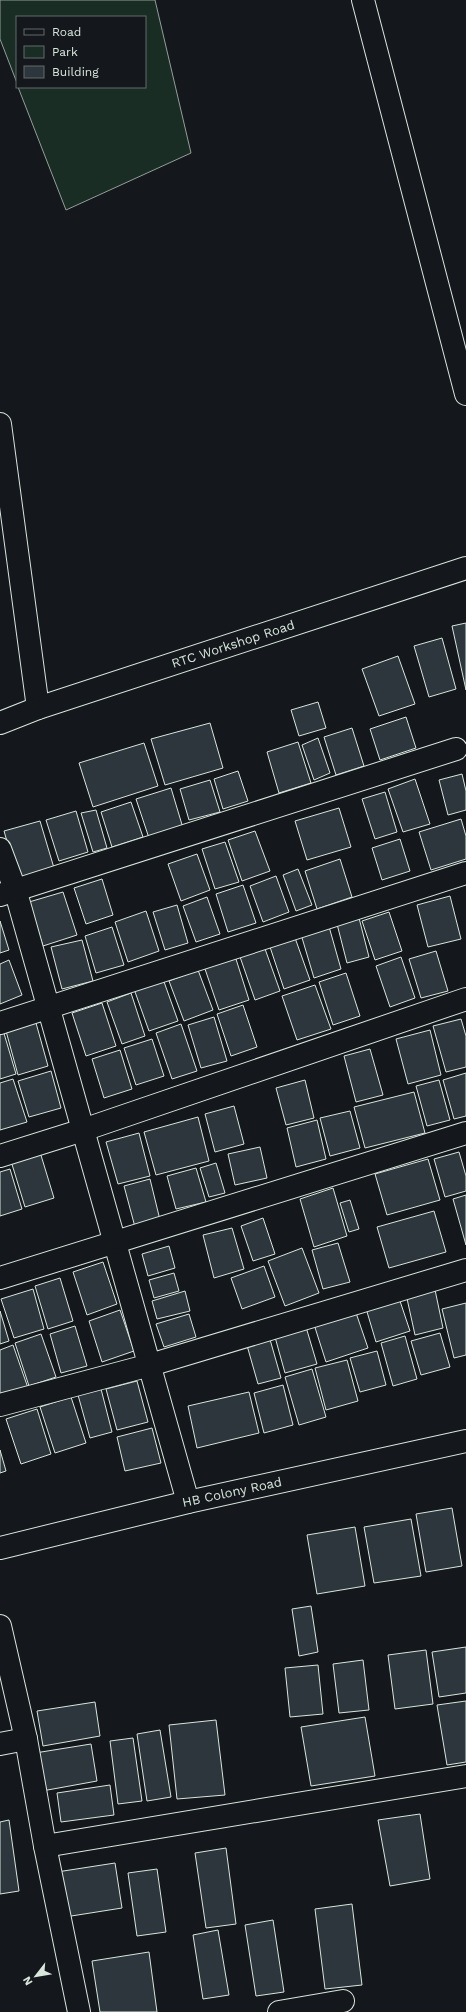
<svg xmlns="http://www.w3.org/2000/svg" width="466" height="2012" viewBox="0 0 466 2012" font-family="'Work Sans',sans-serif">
	<rect width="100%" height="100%" fill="#14181c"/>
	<!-- green -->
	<polygon fill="#1a2d24" stroke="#939e99" points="0,0 155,0 191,153 66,210 18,87 145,87 145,17 17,17 17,83 0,39"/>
	<!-- building -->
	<g fill="#2c363c" stroke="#d8e6dc">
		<polygon points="466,623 466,690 452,626"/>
		<polygon points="442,638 456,689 429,697 414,646"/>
		<polygon points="398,656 415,704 379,716 362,669"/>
		<polygon points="318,702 326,728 299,736 291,710"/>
		<polygon points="406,717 416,748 380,760 370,729"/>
		<polygon points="210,723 223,768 165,785 151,739"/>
		<polygon points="352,728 364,766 336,775 324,737"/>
		<polygon points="318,738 330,773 314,780 302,745"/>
		<polygon points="298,742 311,783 279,793 267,752"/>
		<polygon points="144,743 158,786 93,807 79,763"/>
		<polygon points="238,771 248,801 223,809 214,779"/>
		<polygon points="462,774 466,791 466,810 448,815 439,780"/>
		<polygon points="415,779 430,824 403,832 388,789"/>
		<polygon points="210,780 220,812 189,820 180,789"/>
		<polygon points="171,788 183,828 149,838 136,799"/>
		<polygon points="385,792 397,832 375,839 362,799"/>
		<polygon points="131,802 143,837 112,847 101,812"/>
		<polygon points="339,808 351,847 307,860 295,821"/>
		<polygon points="96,810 107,848 93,852 81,813"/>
		<polygon points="76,811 88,852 59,861 46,820"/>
		<polygon points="461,819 466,836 466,859 431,870 419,832"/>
		<polygon points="40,821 54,868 18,879 4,831"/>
		<polygon points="255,831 270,871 242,881 228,840"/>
		<polygon points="400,839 410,871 382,880 372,848"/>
		<polygon points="225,842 239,882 215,889 202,849"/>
		<polygon points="197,854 210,890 181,901 168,864"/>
		<polygon points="340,859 352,897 317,909 305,871"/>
		<polygon points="298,869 312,905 296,911 283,875"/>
		<polygon points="276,876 289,912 263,922 250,886"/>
		<polygon points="102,879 113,915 86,924 74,888"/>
		<polygon points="243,885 256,923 228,932 216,894"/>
		<polygon points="63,892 77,935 43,946 29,902"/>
		<polygon points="450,896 461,939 428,947 417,905"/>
		<polygon points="207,897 220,934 196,942 183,906"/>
		<polygon points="177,905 188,943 165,950 153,912"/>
		<polygon points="146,911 159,951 128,962 115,922"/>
		<polygon points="389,912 402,951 375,960 362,921"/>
		<polygon points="359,918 369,957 347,963 337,924"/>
		<polygon points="0,921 9,950 0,953"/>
		<polygon points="328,923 341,969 314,978 300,931"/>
		<polygon points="112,927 124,965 96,973 85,936"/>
		<polygon points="294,935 310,980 284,989 269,944"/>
		<polygon points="82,940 93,981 62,989 51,947"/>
		<polygon points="264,946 280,991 255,1000 239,954"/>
		<polygon points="436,951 448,991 421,998 409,959"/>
		<polygon points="235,956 249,1000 219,1010 204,966"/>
		<polygon points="401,957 415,998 390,1007 376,966"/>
		<polygon points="9,960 22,995 0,1004 0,964"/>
		<polygon points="198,970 213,1010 184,1021 169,981"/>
		<polygon points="346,973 360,1016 333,1025 319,982"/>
		<polygon points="163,979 178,1021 149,1031 134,989"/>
		<polygon points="315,985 331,1029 297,1040 282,996"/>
		<polygon points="131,993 145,1036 122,1044 107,1002"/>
		<polygon points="102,1003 116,1046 86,1056 72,1013"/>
		<polygon points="243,1005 257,1047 231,1056 217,1014"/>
		<polygon points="214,1017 227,1061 201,1068 188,1025"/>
		<polygon points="461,1019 466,1036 466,1067 446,1072 433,1026"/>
		<polygon points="36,1023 48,1066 18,1075 6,1031"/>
		<polygon points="181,1024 197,1071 172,1079 156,1033"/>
		<polygon points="3,1030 16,1074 0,1079 0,1031"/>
		<polygon points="430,1030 441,1075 408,1084 396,1039"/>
		<polygon points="152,1039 164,1076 136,1085 124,1048"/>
		<polygon points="370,1049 383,1095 356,1102 344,1056"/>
		<polygon points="120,1050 132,1089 104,1098 92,1059"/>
		<polygon points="51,1071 61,1108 29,1117 18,1081"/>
		<polygon points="466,1073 466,1116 454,1119 443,1080"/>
		<polygon points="13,1079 27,1122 0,1130 0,1083"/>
		<polygon points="305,1080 314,1118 286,1125 276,1088"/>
		<polygon points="439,1080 450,1120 427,1126 416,1086"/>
		<polygon points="414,1092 425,1133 365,1148 354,1107"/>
		<polygon points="234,1106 244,1144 215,1152 205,1114"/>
		<polygon points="350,1111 360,1148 330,1156 320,1118"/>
		<polygon points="198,1117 209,1161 156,1175 144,1132"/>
		<polygon points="317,1120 326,1159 296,1167 287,1128"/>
		<polygon points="139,1133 150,1176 118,1184 106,1142"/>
		<polygon points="260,1147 267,1178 235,1185 228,1154"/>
		<polygon points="40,1152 54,1198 25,1207 11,1161"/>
		<polygon points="459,1152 466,1176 466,1191 445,1197 434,1159"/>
		<polygon points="428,1159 440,1200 387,1215 375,1174"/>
		<polygon points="216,1163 225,1193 209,1197 200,1168"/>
		<polygon points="196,1168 206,1202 176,1209 167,1176"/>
		<polygon points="10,1169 22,1209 0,1216 0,1172"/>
		<polygon points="150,1179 160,1220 135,1227 124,1186"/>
		<polygon points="333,1188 347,1236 314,1247 300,1199"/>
		<polygon points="466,1195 466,1245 453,1199"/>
		<polygon points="350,1200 359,1229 349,1232 340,1203"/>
		<polygon points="434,1211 446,1252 389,1268 377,1227"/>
		<polygon points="263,1218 275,1254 253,1261 241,1226"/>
		<polygon points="232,1228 244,1269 214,1278 203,1235"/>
		<polygon points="338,1243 350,1282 323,1289 312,1250"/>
		<polygon points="169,1246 175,1268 148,1276 142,1254"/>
		<polygon points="302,1248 319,1293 285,1306 268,1261"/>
		<polygon points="103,1262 117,1304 87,1315 73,1272"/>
		<polygon points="264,1266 275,1297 242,1309 231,1278"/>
		<polygon points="174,1273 179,1291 154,1298 149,1280"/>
		<polygon points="60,1278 73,1321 48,1329 35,1286"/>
		<polygon points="434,1285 443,1328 415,1335 406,1294"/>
		<polygon points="33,1289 44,1329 14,1338 1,1299"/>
		<polygon points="185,1291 190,1311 157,1319 152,1301"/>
		<polygon points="398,1295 410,1331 376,1342 365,1305"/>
		<polygon points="466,1303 466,1355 454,1358 442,1309"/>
		<polygon points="353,1304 368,1348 326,1362 312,1318"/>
		<polygon points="120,1310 134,1351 102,1362 89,1321"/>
		<polygon points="0,1311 9,1341 0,1344"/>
		<polygon points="189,1314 196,1337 164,1347 156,1324"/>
		<polygon points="75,1326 87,1366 61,1373 50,1334"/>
		<polygon points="306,1327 317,1364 285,1373 275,1337"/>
		<polygon points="440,1333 450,1367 421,1375 411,1341"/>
		<polygon points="41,1334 56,1377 29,1386 15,1343"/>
		<polygon points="269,1336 281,1378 258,1384 246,1342"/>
		<polygon points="405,1336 417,1379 393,1386 381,1343"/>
		<polygon points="13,1345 28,1388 0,1398 0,1350"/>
		<polygon points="377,1351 386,1385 360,1392 350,1358"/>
		<polygon points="347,1360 358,1401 326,1410 315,1368"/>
		<polygon points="312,1369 326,1417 299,1425 285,1377"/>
		<polygon points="137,1381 148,1422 117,1430 106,1389"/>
		<polygon points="283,1385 293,1425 264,1433 254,1393"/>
		<polygon points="101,1389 112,1432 90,1438 78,1395"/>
		<polygon points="249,1392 259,1433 197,1448 188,1406"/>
		<polygon points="71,1397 86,1443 55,1453 40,1407"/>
		<polygon points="37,1409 51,1454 21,1464 6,1419"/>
		<polygon points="152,1428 161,1463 125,1471 117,1437"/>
		<polygon points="0,1450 6,1471 0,1473"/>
		<polygon points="452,1508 462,1566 426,1572 416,1514"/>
		<polygon points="411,1519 421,1576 374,1583 364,1527"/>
		<polygon points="355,1527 365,1586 317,1594 307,1535"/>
		<polygon points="311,1606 318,1652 299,1656 292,1609"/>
		<polygon points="466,1647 466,1693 439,1697 432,1652"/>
		<polygon points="426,1650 433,1704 395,1709 388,1655"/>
		<polygon points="363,1660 369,1710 339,1713 333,1664"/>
		<polygon points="318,1665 323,1714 290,1717 285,1668"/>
		<polygon points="466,1701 466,1762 447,1765 437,1705"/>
		<polygon points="95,1702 100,1736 43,1746 37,1711"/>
		<polygon points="365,1717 375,1776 311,1786 301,1727"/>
		<polygon points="216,1720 225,1795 177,1799 169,1725"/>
		<polygon points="160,1730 171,1797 147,1801 137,1734"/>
		<polygon points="133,1738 142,1801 118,1804 110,1741"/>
		<polygon points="91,1744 97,1781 42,1791 35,1753"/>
		<polygon points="110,1785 114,1815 61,1822 57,1793"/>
		<polygon points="420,1814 430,1879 390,1886 378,1820"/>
		<polygon points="9,1820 19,1891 0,1894 0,1822"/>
		<polygon points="226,1848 236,1924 206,1928 195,1853"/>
		<polygon points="115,1863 122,1908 65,1917 57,1872"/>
		<polygon points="157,1869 166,1932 137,1936 128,1873"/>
		<polygon points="352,1904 362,1985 325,1989 315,1909"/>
		<polygon points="273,1920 284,1992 256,1996 245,1925"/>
		<polygon points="218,1930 229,1995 203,1999 193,1935"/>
		<polygon points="149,1952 157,2012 100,2012 92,1961"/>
	</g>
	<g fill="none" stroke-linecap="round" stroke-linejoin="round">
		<defs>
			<g id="minor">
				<polyline points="363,0 466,394"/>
				<polyline points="0,424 38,708"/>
				<polyline points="0,849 15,889 188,1502"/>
				<polyline points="0,895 456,749"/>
				<polyline points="0,1023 466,873"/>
				<polyline points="0,1156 83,1130 466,999"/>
				<polyline points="0,1278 466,1133"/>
				<polyline points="0,1405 150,1365 466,1270"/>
				<polyline points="0,1626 26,1739 45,1846 79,2012"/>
				<polyline points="0,1744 26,1739"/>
				<polyline points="45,1846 466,1776"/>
				<polyline points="279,2012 343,2001"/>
			</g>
			<g id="tertiary">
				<polyline points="0,723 38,708 466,568"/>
				<polyline points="0,1548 188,1502 466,1441"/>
			</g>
		</defs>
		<!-- minor casing -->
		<use href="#minor" stroke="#d8e6dc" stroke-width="24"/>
		<!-- tertiary casing -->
		<use href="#tertiary" stroke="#d8e6dc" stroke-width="24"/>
		<!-- minor -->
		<use href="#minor" stroke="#14181c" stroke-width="22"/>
		<!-- tertiary -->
		<use href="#tertiary" stroke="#14181c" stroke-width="22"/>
	</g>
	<g text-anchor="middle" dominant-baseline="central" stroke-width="3" stroke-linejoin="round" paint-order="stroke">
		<!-- street labels -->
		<g font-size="13" fill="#d8e6dc" stroke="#14181c">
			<text transform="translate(233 644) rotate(-18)">RTC Workshop Road</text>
			<text transform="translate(232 1492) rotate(-12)">HB Colony Road</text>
		</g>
	</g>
	<!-- legend -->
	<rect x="16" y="16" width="130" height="72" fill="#14181c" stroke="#626a69"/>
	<rect x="24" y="29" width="20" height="6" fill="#14181c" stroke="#626a69"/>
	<text x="52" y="36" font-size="12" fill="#d8e6dc">Road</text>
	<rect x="24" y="46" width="20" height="12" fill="#1a2d24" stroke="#626a69"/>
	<text x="52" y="56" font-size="12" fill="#d8e6dc">Park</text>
	<rect x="24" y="66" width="20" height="12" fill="#2c363c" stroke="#626a69"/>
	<text x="52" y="76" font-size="12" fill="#d8e6dc">Building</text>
	<!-- north arrow -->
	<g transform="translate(36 1976) rotate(239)" stroke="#14181c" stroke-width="3" paint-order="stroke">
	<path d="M0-3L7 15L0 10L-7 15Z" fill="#d8e6dc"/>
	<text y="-6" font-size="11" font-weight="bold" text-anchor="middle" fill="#d8e6dc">N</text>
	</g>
</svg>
